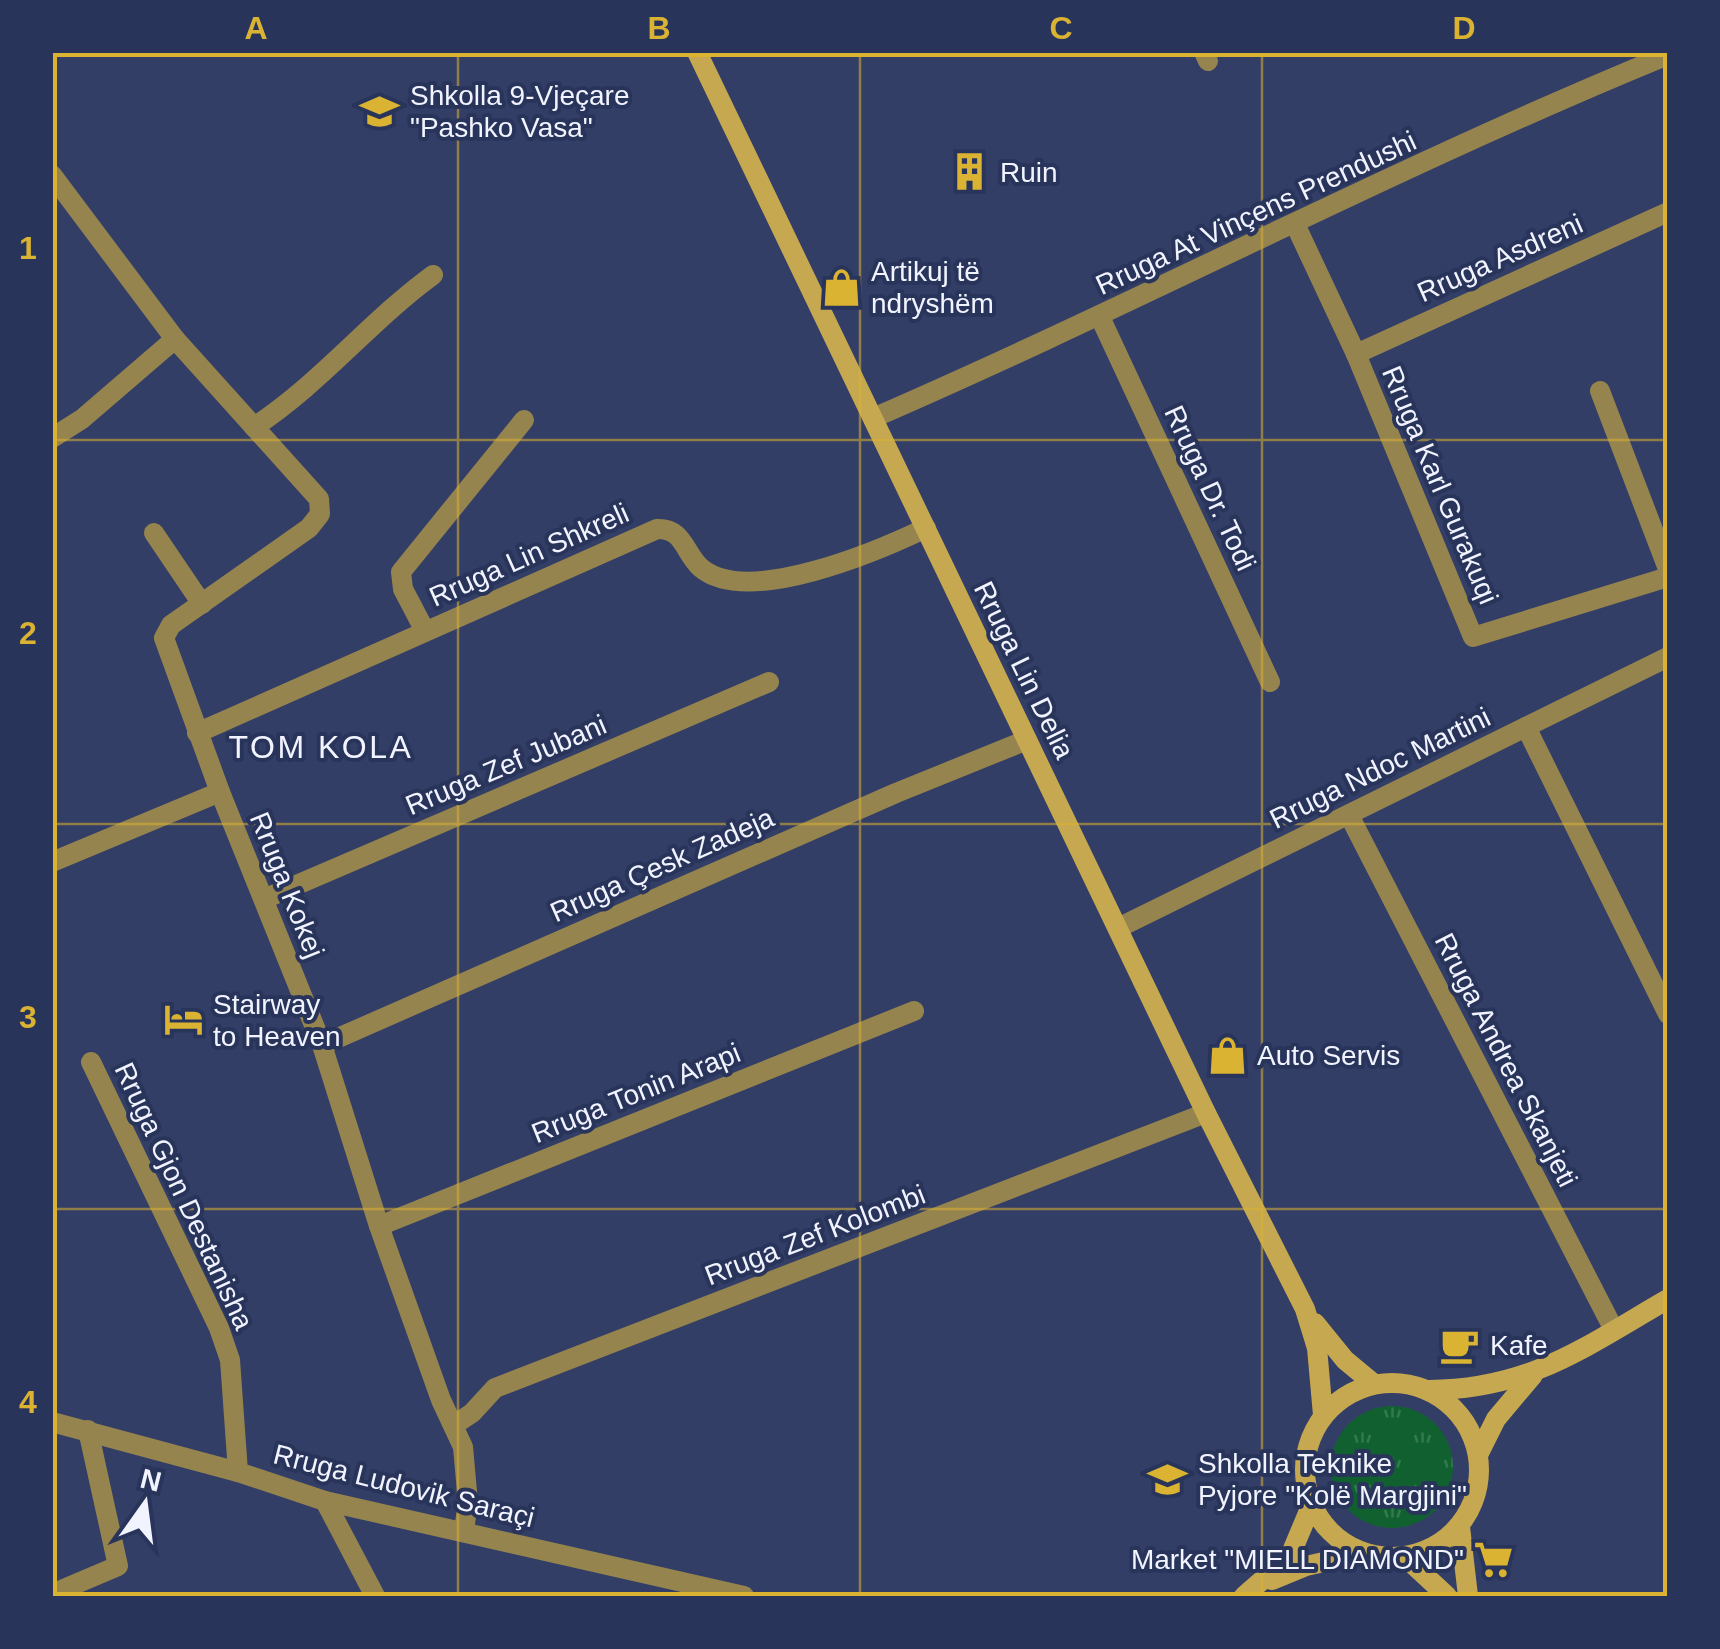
<svg xmlns="http://www.w3.org/2000/svg" width="1720" height="1649" viewBox="0 0 1720 1649" font-family="Arial,sans-serif">
	<defs>
		<pattern id="grass-tufts" width="24" height="20" patternUnits="userSpaceOnUse" patternTransform="scale(2.5)"><rect width="24" height="20" fill="#10612f"/><path d="M3 7l-1-3M5 7V3M7 7l1-3M15 17l-1-3M17 17v-4M19 17l1-3" fill="none" stroke="#33784e"/></pattern>
	</defs>
	<rect width="100%" height="100%" fill="#333e66"/>
	<!-- grass -->
	<circle fill="url(#grass-tufts)" cx="1392" cy="1467" r="61"/>
	<g fill="none" stroke-linecap="round" stroke-linejoin="round">
		<!-- street -->
		<g stroke="#96844f" stroke-width="20">
			<polyline points="1204,52 1208,61"/>
			<polyline points="52,175 175,339 319,499 320,514 309,528 171,625 164,638 220,792 322,1045 379,1226 441,1400 463,1447 468,1503 464,1530"/>
			<polyline points="1295,224 1356,354 1473,637 1668,577"/>
			<polyline points="1100,317 1270,682"/>
			<polyline points="1356,354 1668,212"/>
			<polyline points="1600,391 1668,569"/>
			<path d="M873,418C1138,303 1395,167 1663,57"/>
			<path d="M254,427C320,384 370,321 433,275"/>
			<polyline points="52,438 82,419 175,339"/>
			<polyline points="154,533 202,604"/>
			<polyline points="425,631 403,589 401,572 524,420"/>
			<polyline points="1526,727 1668,1014"/>
			<path d="M197,733L657,529C684,528 684,553 701,568C748,607 878,551 926,528"/>
			<polyline points="1349,815 1614,1330"/>
			<polyline points="52,862 220,792"/>
			<polyline points="264,899 769,682"/>
			<polyline points="1118,928 1668,657"/>
			<polyline points="322,1045 896,793 1027,740"/>
			<polyline points="91,1062 219,1328 230,1360 238,1472"/>
			<polyline points="379,1226 914,1011"/>
			<polyline points="52,1422 238,1472 325,1501 744,1596"/>
			<polyline points="454,1425 472,1413 495,1388 1206,1113"/>
			<polyline points="325,1501 375,1596"/>
			<polyline points="52,1594 118,1566 88,1430"/>
		</g>
		<!-- secondary -->
		<g stroke="#c6a850" stroke-width="20">
			<polyline points="697,52 1206,1113 1305,1309 1317,1348 1323,1415"/>
			<polyline points="1315,1323 1345,1360 1374,1384"/>
			<circle cx="1392" cy="1470" r="87"/>
			<path d="M1429,1390C1530,1389 1583,1348 1668,1299"/>
			<polyline points="1479,1453 1496,1419 1533,1375"/>
			<polyline points="1460,1527 1468,1596"/>
			<polyline points="1406,1558 1447,1596"/>
			<polyline points="1272,1580 1306,1566 1364,1553"/>
			<polyline points="1244,1596 1290,1556 1311,1506"/>
		</g>
	</g>
	<!-- grid -->
	<path fill="none" stroke="#dab333" stroke-width="2.5" stroke-opacity="0.55" d="M458,52V1596M860,52V1596M1262,52V1596M52,440H1668M52,824H1668M52,1209H1668"/>
	<!-- icons -->
	<defs>
		<symbol id="school-bare" viewBox="-9 -9 18 18"><path d="M0-5L7-2L0 1L-7-2ZM-4 1L0 2.5L4 1V4Q0 6-4 4Z" fill="#dab333" stroke="#29345b" stroke-width="2.5" paint-order="stroke"/></symbol>
		<symbol id="building-bare" viewBox="-9 -9 18 18"><path d="M-4-6H4V6H1V3H-1V6H-4ZM-2.5-4.3h1.7v1.8h-1.7ZM.8-4.3h1.7v1.8H.8ZM-2.5-1h1.7V.8h-1.7ZM.8-1h1.7V.8H.8Z" fill="#dab333" stroke="#29345b" stroke-width="2.5" paint-order="stroke"/></symbol>
		<symbol id="shop-bare" viewBox="-9 -9 18 18"><path d="M-5-2.5h2.3a2.7 3.5 0 0 1 5.4 0H5L5.5 6h-11ZM-1.5-2.5h3a1.5 2.3 0 0 0-3 0Z" fill="#dab333" stroke="#29345b" stroke-width="2.5" paint-order="stroke"/></symbol>
		<symbol id="hotel-bare" viewBox="-9 -9 18 18"><path d="M-6-4.5h1.5V1H6V5H4.5V3h-9V5H-6ZM-4 0a1.8 1.8 0 1 1 3.6 0ZM.5 0V-2.5h3Q6-2.5 6 0Z" fill="#dab333" stroke="#29345b" stroke-width="2.5" paint-order="stroke"/></symbol>
		<symbol id="cafe-bare" viewBox="-9 -9 18 18"><path d="M-5.5-4.5H6V0H3Q3 3.5 0 3.5H-2.5Q-5.5 3.5-5.5 0ZM3-3.2v2h1.7v-2ZM-6 4.5H4V6H-6Z" fill="#dab333" stroke="#29345b" stroke-width="2.5" paint-order="stroke"/></symbol>
		<symbol id="supermarket-bare" viewBox="-9 -9 18 18"><path d="M-6-5.5h2.5l.6 2H6L4.5 2H-2.5L-4.4-4H-6ZM-1.5 3.2a1.3 1.3 0 1 0 .1 0ZM3 3.2a1.3 1.3 0 1 0 .1 0Z" fill="#dab333" stroke="#29345b" stroke-width="2.5" paint-order="stroke"/></symbol>
	</defs>
	<g fill-rule="evenodd">
		<use href="#school-bare" x="352" y="84" width="55" height="55"/>
		<use href="#building-bare" x="942" y="144" width="55" height="55"/>
		<use href="#shop-bare" x="814" y="260" width="55" height="55"/>
		<use href="#hotel-bare" x="156" y="992" width="55" height="55"/>
		<use href="#shop-bare" x="1200" y="1028" width="55" height="55"/>
		<use href="#cafe-bare" x="1432" y="1318" width="55" height="55"/>
		<use href="#school-bare" x="1140" y="1452" width="55" height="55"/>
		<use href="#supermarket-bare" x="1466" y="1532" width="55" height="55"/>
	</g>
	<g text-anchor="middle" dominant-baseline="central" stroke-width="8" stroke-linejoin="round" paint-order="stroke">
		<!-- poi labels -->
		<g font-size="28" fill="#f1f4ff" stroke="#29345b" text-anchor="start">
			<text x="410" y="95">Shkolla 9-Vjeçare<tspan x="410" dy="32">"Pashko Vasa"</tspan></text>
			<text x="1000" y="172">Ruin</text>
			<text x="871" y="271">Artikuj të<tspan x="871" dy="32">ndryshëm</tspan></text>
			<text x="213" y="1004">Stairway<tspan x="213" dy="32">to Heaven</tspan></text>
			<text x="1257" y="1055">Auto Servis</text>
			<text x="1490" y="1345">Kafe</text>
			<text x="1198" y="1463">Shkolla Teknike<tspan x="1198" dy="32">Pyjore "Kolë Margjini"</tspan></text>
			<text x="1464" y="1559" text-anchor="end">Market "MIELL DIAMOND"</text>
		</g>
		<!-- street labels -->
		<g font-size="28" fill="#f1f4ff" stroke="#29345b">
			<text transform="translate(1256 213) rotate(-25)">Rruga At Vinçens Prendushi</text>
			<text transform="translate(1500 258) rotate(-24)">Rruga Asdreni</text>
			<text transform="translate(1440 485) rotate(67)">Rruga Karl Gurakuqi</text>
			<text transform="translate(1210 488) rotate(65)">Rruga Dr. Todi</text>
			<text transform="translate(529 555) rotate(-24)">Rruga Lin Shkreli</text>
			<text transform="translate(1024 670) rotate(64)">Rruga Lin Delia</text>
			<text transform="translate(506 765) rotate(-23)">Rruga Zef Jubani</text>
			<text transform="translate(1380 768) rotate(-26)">Rruga Ndoc Martini</text>
			<text transform="translate(662 865) rotate(-24)">Rruga Çesk Zadeja</text>
			<text transform="translate(287 885) rotate(68)">Rruga Kokej</text>
			<text transform="translate(1506 1060) rotate(63)">Rruga Andrea Skanjeti</text>
			<text transform="translate(636 1093) rotate(-22)">Rruga Tonin Arapi</text>
			<text transform="translate(184 1196) rotate(65)">Rruga Gjon Destanisha</text>
			<text transform="translate(815 1235) rotate(-21)">Rruga Zef Kolombi</text>
			<text transform="translate(404 1486) rotate(14)">Rruga Ludovik Saraçi</text>
		</g>
		<!-- quarter labels -->
		<g font-size="32" letter-spacing="2.5" fill="#f1f4ff" stroke="#29345b">
			<text x="321" y="747">TOM KOLA</text>
		</g>
	</g>
	<!-- border -->
	<rect width="1720" height="1649" fill="none" stroke="#29345b" stroke-width="110"/>
	<!-- north arrow -->
	<g transform="translate(145 1504) rotate(14)" stroke="#29345b" stroke-width="8" paint-order="stroke">
	<path d="M0-8L18 38L0 25L-18 38Z" fill="#f1f4ff"/>
	<text y="-15" font-size="28" font-weight="bold" text-anchor="middle" fill="#f1f4ff">N</text>
	</g>
	<rect x="55" y="55" width="1610" height="1539" fill="none" stroke="#dab333" stroke-width="4"/>
	<g font-size="32" text-anchor="middle" font-weight="bold" fill="#dab333">
		<text x="256" y="39">A</text>
		<text x="659" y="39">B</text>
		<text x="1061" y="39">C</text>
		<text x="1464" y="39">D</text>
		<text x="28" y="259">1</text>
		<text x="28" y="644">2</text>
		<text x="28" y="1028">3</text>
		<text x="28" y="1413">4</text>
	</g>
</svg>
